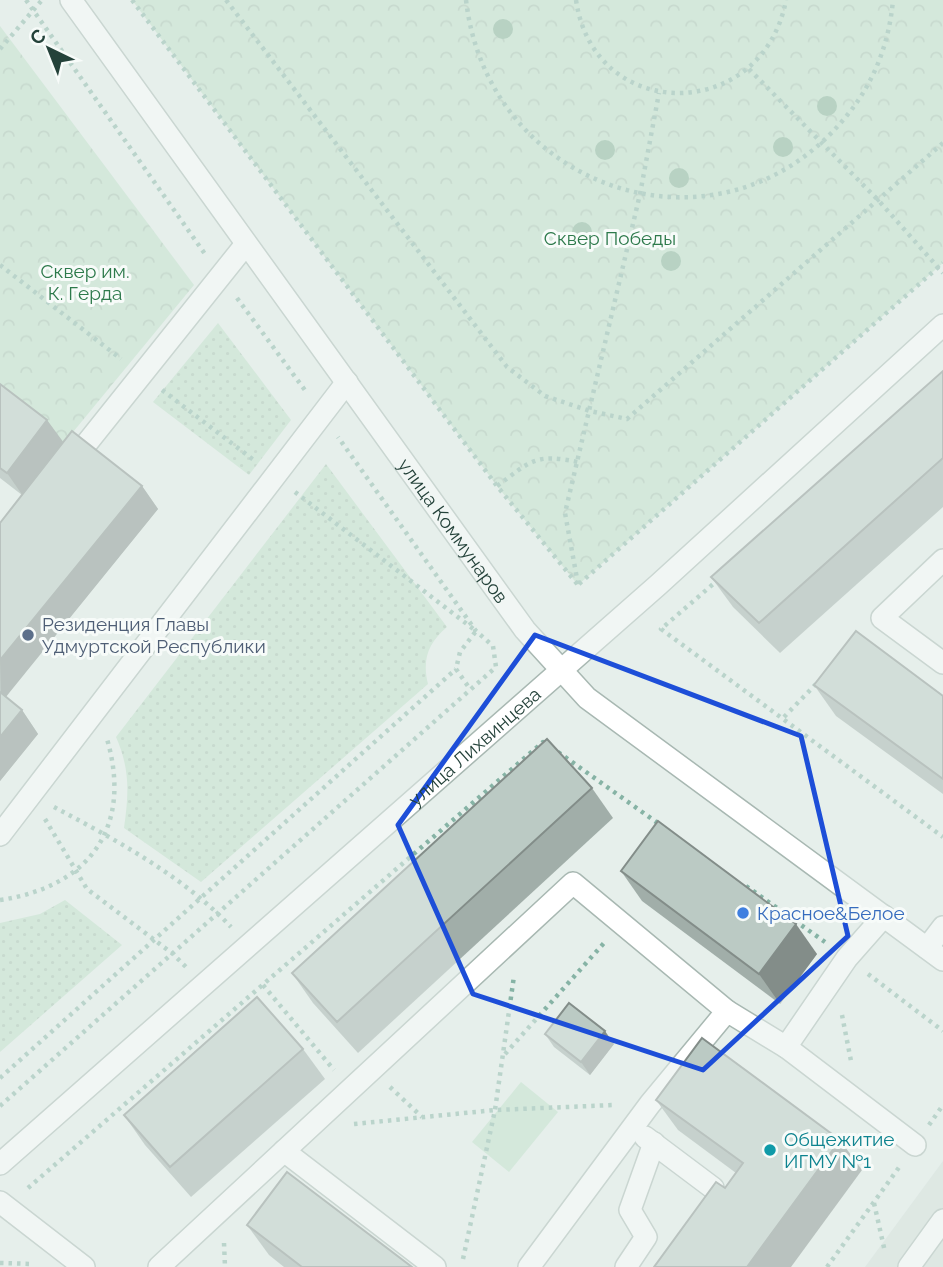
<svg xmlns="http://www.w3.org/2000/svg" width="943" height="1267" viewBox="0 0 943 1267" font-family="Raleway,sans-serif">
	<defs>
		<pattern id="grass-dots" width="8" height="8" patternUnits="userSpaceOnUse" patternTransform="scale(1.75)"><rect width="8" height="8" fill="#bfe0c8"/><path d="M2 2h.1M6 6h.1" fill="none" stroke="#a4c1ad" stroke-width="1.8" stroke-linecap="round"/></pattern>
		<pattern id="park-crowns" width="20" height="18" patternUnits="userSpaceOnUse" patternTransform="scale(1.75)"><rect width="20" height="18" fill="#bfe0c8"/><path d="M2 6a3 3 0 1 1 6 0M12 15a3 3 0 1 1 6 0" fill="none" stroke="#a4c1ad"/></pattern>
	</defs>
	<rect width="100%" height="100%" fill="#e6efeb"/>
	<!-- built -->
	<polygon fill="#d4dfda" points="943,1161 943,1267 865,1267"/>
	<!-- grass -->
	<g fill="url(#grass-dots)">
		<polygon points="218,323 291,420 249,475 153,402"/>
		<path d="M326,464L447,627C428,643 422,660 428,684L201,882L124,828C129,793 130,769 116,737Z"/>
		<polygon points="65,900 122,945 0,1052 0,923 40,914"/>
	</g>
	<!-- park -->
	<g fill="url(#park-crowns)">
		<polygon points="132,0 943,0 943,263 578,585 497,486"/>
		<polygon points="0,26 194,285 64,443 0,394"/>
	</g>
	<!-- pitch -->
	<polygon fill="#bfe0c8" points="521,1082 558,1112 509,1172 472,1142"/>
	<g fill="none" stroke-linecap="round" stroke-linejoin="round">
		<defs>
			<g id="minor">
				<path id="s1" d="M71,0L525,630L587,698L943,960"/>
				<polyline points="71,463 246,244"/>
				<polyline points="943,560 882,618 943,663"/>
				<polyline points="0,835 347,382"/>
				<polyline points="927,948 943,927"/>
				<polyline points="786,1047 915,1145"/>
				<polyline points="645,1137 713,1188"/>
				<polyline points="284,1151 435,1267"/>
				<path id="s2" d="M0,1164L658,585L943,325"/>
				<polyline points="0,1202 84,1267"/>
				<polyline points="159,1267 573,883 727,1011"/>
				<polyline points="529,1267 650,1104 727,1011 786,1047 847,958 884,916"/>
				<polyline points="626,1267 646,1237 630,1210 654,1143"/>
				<polyline points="909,1267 943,1220"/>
			</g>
		</defs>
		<!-- minor casing -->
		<use href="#minor" stroke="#a8b8b2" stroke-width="24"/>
		<!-- path -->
		<g stroke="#86b3a5" stroke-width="4.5" stroke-dasharray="3.5 5" stroke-linecap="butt">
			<polyline points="26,0 205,254"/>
			<polyline points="132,0 497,486 578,585"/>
			<polyline points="226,0 507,367 545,396 590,411 627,419 943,143"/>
			<path d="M466,0C488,191 719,268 844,119C873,85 889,45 893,0"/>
			<path d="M576,0C594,125 763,123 786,0"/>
			<polyline points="0,49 42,0"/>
			<polyline points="749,69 879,201 943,273"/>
			<polyline points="0,265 121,359"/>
			<polyline points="237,298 307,393"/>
			<polyline points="162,390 255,461"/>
			<path d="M497,486C531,461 535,453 578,462"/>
			<polyline points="295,492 476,631 460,652 456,669 470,689"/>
			<polyline points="719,579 661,629 943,837"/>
			<polyline points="578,584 565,513 640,194 659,93"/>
			<polyline points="579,584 943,263"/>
			<polyline points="784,717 817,683"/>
			<polyline points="558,752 659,824"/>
			<path d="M54,807C116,840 183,876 231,927"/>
			<polyline points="45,819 87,889 173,954 186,967"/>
			<polyline points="746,886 825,942"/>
			<path d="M0,900C89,887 133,828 107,739"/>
			<polyline points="868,974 943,1031"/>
			<polyline points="263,985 334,1070"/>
			<polyline points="842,1015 851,1061"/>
			<polyline points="505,1054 604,943"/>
			<polyline points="0,1078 456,669"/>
			<polyline points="390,1087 422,1117"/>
			<polyline points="0,1106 496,667 493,646 476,631 338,437"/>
			<polyline points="354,1124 495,1110 614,1105"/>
			<polyline points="929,1125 943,1105"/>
			<polyline points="28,1188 543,742 548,745"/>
			<polyline points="874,1203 885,1252"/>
			<polyline points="224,1243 225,1267"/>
			<polyline points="463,1259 495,1110 514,976"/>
			<polyline points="0,1263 33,1264"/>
			<polyline points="827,1267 900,1166"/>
		</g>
		<!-- minor -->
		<use href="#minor" stroke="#fff" stroke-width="21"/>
	</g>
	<!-- trees -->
	<g fill="#80af93">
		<circle cx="503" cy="29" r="10"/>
		<circle cx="827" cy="106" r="10"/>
		<circle cx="783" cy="147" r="10"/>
		<circle cx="605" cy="150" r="10"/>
		<circle cx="679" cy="178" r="10"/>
		<circle cx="582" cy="232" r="10"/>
		<circle cx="671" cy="261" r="10"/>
	</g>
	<!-- wall -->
	<g fill="#a1aea9">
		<polygon points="943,371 943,507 780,653 733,607 711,577"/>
		<polygon points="0,384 47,420 63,443 142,486 158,509 5,697 22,710 38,734 0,781 0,523 22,495 0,478"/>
		<polygon points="814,685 943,696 943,794 836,716"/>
		<polygon points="592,788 613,818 358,1053 313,1003 292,973"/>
		<polygon points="621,871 817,954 780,1004 642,901"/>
		<polygon points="545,1034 614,1044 590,1075 554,1047"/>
		<polygon points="303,1049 325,1079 191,1197 145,1145 124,1115"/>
		<polygon points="656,1100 862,1170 736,1173 678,1130"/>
		<polygon points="247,1225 412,1267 284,1267 269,1255"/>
	</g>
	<!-- shaded-wall -->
	<g fill="#838d89">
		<polygon points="47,420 64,443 23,496 7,473"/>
		<polygon points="142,486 158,509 1,703 0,660"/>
		<polygon points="22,710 38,734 0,781 0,737"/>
		<polygon points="796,924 817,954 780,1004 759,974"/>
		<polygon points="605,1031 614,1044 590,1075 581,1062"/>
		<polygon points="840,1140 862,1170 791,1267 747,1267"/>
	</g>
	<!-- building -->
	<g fill="#bbcac4" stroke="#838d89" stroke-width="2">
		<polygon points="943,371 943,458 759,623 711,577"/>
		<polygon points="0,384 47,420 7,473 0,468"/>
		<polygon points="72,431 142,486 0,660 0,523"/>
		<polygon points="856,631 943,696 943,779 814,685"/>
		<polygon points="0,692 22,710 0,737"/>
		<polygon points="547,739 592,788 337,1022 292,973"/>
		<polygon points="658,821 796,924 759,974 621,871"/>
		<polygon points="257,997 303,1049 170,1167 124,1115"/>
		<polygon points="569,1003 605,1031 581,1062 545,1034"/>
		<polygon points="702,1038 840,1140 747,1267 654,1267 716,1182 725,1188 743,1163 656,1100"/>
		<polygon points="287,1172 412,1267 302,1267 247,1225"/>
	</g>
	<!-- marked area -->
	<path d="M0 0H943V1267H0ZM535,635L801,736L848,936L703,1070L473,994L398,825Z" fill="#e6efeb" fill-opacity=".55" fill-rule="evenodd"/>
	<path fill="none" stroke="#1d4ed8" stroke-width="5" stroke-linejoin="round" d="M535,635L801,736L848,936L703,1070L473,994L398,825Z"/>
	<!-- markers -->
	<circle fill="#5c6f8a" stroke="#f7fbf9" stroke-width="2.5" cx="28" cy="635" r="7"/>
	<circle fill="#3f7fe0" stroke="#f7fbf9" stroke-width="2.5" cx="743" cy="913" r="7"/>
	<circle fill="#0f9aa8" stroke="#f7fbf9" stroke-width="2.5" cx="770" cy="1150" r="7"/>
	<g text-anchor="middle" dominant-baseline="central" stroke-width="6" stroke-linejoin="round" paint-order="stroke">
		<!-- park labels -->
		<g font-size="19" fill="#2d7a4b" stroke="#f7fbf9">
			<text x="610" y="238">Сквер Победы</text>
			<text x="85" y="271">Сквер им.<tspan x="85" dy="22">К. Герда</tspan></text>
		</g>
		<!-- street labels -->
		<g font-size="19" fill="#24423a" stroke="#f7fbf9">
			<text stroke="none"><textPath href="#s1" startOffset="654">улица Коммунаров</textPath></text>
			<text stroke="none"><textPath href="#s2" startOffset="632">улица Лихвинцева</textPath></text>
		</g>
		<!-- service labels -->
		<g font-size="19" fill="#4e5e75" stroke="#f7fbf9" text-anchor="start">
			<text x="42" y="624">Резиденция Главы<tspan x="42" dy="22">Удмуртской Республики</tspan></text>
		</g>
		<!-- shop labels -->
		<g font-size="19" fill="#366cbe" stroke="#f7fbf9" text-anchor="start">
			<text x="757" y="913">Красное&amp;Белое</text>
		</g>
		<!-- culture labels -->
		<g font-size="19" fill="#0d838f" stroke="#f7fbf9" text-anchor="start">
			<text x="784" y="1139">Общежитие<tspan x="784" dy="22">ИГМУ №1</tspan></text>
		</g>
	</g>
	<!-- north arrow -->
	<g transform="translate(49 49) rotate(317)" stroke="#f7fbf9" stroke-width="5" paint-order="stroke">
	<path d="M0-5L12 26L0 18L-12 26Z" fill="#24423a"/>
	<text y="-10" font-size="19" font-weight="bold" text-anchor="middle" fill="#24423a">С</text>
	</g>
</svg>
